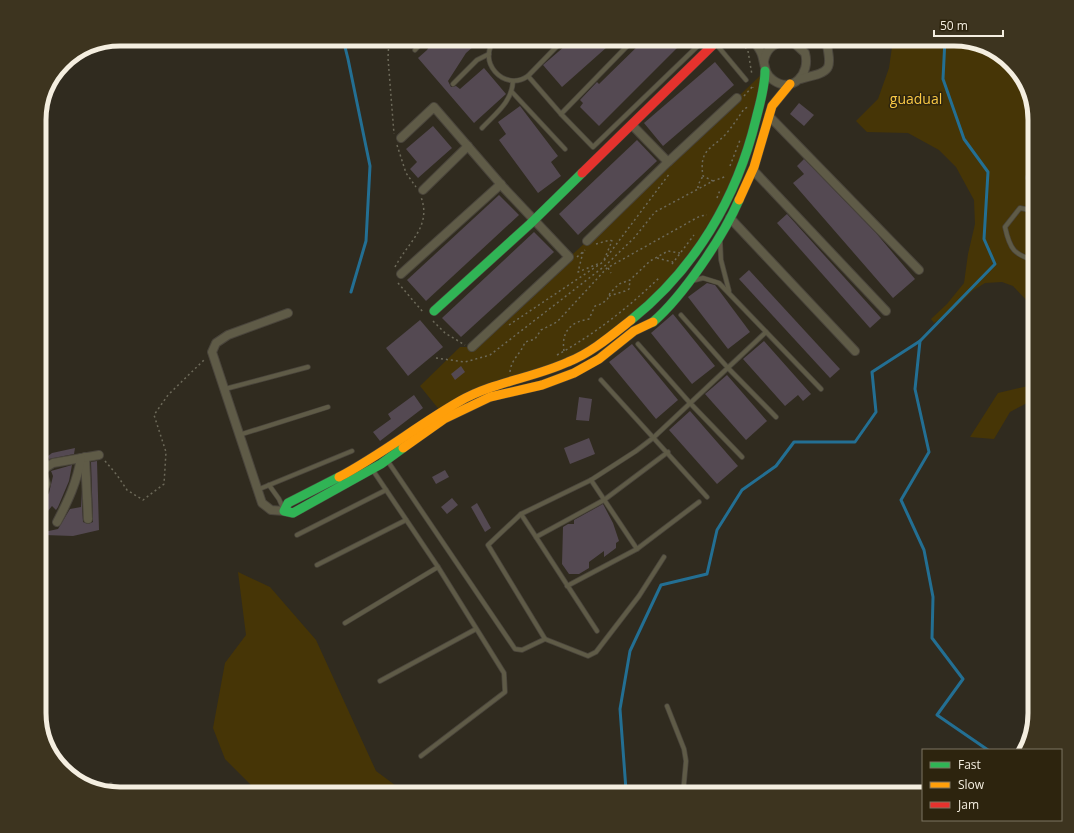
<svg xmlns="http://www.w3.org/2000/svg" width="1074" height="833" viewBox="0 0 1074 833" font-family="'Open Sans',sans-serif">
	<rect width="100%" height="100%" fill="#302b1f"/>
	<!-- green -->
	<g fill="#463506">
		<polygon points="895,39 954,39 1003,56 1017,73 1016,85 1027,87 1035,120 1035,324 1028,320 1031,305 1013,286 1002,282 985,283 972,291 948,315 934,323 931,319 947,304 964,283 968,254 975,224 974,200 956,167 939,150 908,133 867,132 856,121 878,99 889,68 893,40"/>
		<polygon points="765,71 743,168 675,278 581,355 441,412 420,386 460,347 472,347 587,241"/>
		<polygon points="1035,379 1035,413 1029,402 1010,412 994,439 970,437 998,393 1028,386"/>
		<polygon points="238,572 270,587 316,640 376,771 407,794 260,794 225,759 213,728 225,663 246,635"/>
	</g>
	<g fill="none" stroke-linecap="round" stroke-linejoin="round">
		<!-- stream -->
		<g stroke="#236f93" stroke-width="3">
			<polyline points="343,39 348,59 370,166 366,241 351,292"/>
			<polyline points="945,39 943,79 964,139 988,172 984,239 995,264 920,341 915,389 929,452 901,500 924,550 933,597 932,638 963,679 937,715 988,750"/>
			<polyline points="626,790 620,709 630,651 661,585 707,574 717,530 742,490 776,466 794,442 855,442 876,412 872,372 920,341"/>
		</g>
	</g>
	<!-- building -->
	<g fill="#544952">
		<polygon points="434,39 482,39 466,53 448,81 451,87 456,86 460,89 484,68 506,94 474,123 418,58 427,50"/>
		<polygon points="573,39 616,39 562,87 543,65"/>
		<polygon points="645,39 686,39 599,126 580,107 583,103 580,100 597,82 599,84"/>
		<polygon points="715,62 734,85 663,146 644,123"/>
		<polygon points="799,103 814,115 804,126 790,114"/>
		<polygon points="520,106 558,156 551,162 561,176 538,193 499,140 506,134 498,122"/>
		<polygon points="433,126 452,148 418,178 410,169 417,162 406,149"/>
		<polygon points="637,140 657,161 578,235 559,214"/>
		<polygon points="804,159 876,233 915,279 893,298 793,183 804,174 797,166"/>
		<polygon points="499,195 519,215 426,301 407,280"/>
		<polygon points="787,214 881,318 870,328 777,223"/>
		<polygon points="534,232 554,252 461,337 442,318"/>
		<polygon points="749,270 840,369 830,378 739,279"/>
		<polygon points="707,283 715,285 750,332 728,349 688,297"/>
		<polygon points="673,314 715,366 692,384 651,333"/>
		<polygon points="420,320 443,347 408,376 386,348"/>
		<polygon points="764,341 811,394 803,401 798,395 785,406 743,359"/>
		<polygon points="632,344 678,400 656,419 609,362"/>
		<polygon points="461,366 465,372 455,380 451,374"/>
		<polygon points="727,375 767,421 746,440 705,394"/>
		<polygon points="414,395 423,408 380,441 373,432 391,419 388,414"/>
		<polygon points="579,397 592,399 589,421 576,420"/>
		<polygon points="690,411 738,466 717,484 669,430"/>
		<polygon points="589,438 595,454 570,464 564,448"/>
		<polygon points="75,448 74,454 49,459 48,456 52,453"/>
		<polygon points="97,461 99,530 73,536 44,535 44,532 58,529 70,509 81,507 81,491 83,522 88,524 93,522 91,462"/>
		<polygon points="72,465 69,481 58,507 56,510 52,506 39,522 39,507 49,493 53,476 51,471"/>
		<polygon points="445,470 449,477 436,484 432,477"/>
		<polygon points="452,498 458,505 447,514 441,507"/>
		<polygon points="477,503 491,528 485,532 471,507"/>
		<polygon points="603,504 613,523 619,541 616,543 616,548 604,557 604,551 589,562 589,568 579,574 569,574 562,564 563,527 568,524 574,524 574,520"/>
	</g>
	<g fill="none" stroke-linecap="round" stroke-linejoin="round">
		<defs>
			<g id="lane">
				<path d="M496,39C475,60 504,93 528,76L564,39"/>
				<polyline points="716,44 746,80"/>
				<polyline points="415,50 425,39"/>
				<polyline points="528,76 561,114 593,147 705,39"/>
				<polyline points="453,84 477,60 489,54"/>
				<polyline points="512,92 565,149"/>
				<polyline points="561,114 634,39"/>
				<path d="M482,128C496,113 512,102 513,81"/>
				<polyline points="1035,144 1028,178 1035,193"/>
				<path d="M1035,211L1020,208L1005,227C1010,250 1014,254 1035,261"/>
				<polyline points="720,239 721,260 729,291"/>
				<polyline points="691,281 703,278 719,283 821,389"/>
				<polyline points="681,315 728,368 776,417"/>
				<polyline points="638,344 690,403 742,457"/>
				<polyline points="601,380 707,497"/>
				<polyline points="225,389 308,367"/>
				<polyline points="239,435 328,407"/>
				<polyline points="387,460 515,649 522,650 545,639 588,656 596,652 639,596 664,557"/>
				<polyline points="372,469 438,567 504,673 505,692 421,756"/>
				<polyline points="591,480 637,549"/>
				<polyline points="269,485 279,499 283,508"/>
				<polyline points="257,490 352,451"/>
				<polyline points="521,514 597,631"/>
				<polyline points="297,535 386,490"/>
				<polyline points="536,537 604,500 668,452"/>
				<polyline points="317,565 406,520"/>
				<polyline points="567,586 637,549 699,502"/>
				<polyline points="345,623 438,567"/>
				<polyline points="545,639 488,545 521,514 591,480 636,451 653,438 766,332"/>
				<polyline points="380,681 476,629"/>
				<polyline points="667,706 684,749 686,761 683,794"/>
				<polyline points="107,790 111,785"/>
			</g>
			<g id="street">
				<path d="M752,39C756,44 760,49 762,55C765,64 764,74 773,80C792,94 811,74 805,53L793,42L774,39"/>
				<path d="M764,61C766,50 772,45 782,41"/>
				<path d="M800,79C832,71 832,72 826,39"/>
				<polyline points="41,108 45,108"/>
				<polyline points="769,116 919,270"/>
				<polyline points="632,125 668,162"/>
				<polyline points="401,138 434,107 504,188 569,257 472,347"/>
				<polyline points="753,170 886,311"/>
				<polyline points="423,190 468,146"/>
				<polyline points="730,218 855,351"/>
				<polyline points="587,241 668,162 737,98"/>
				<polyline points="401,274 501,184"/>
				<polyline points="85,457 88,519"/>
				<polyline points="39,472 53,463 99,455"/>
				<polyline points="39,499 46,484 42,471"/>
				<polyline points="284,511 271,510 262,503 212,352 216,343 228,335 288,313"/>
				<path d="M57,522C68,501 77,482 81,458"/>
			</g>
			<g id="fast">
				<polyline points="434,311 530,224 582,173"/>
				<path d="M631,320C695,269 737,198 756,119C760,103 765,87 765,71"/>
				<path d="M653,322C683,296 723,237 739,200"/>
				<polyline points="339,477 288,503 284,511 293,513 381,464 403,448"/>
			</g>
			<g id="slow">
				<polyline points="739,200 754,167 772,106 790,84"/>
				<polyline points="403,448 444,419 490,397 542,385 574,373 599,359 634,331 653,322"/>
				<path d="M339,477C381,455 418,425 460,401C493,382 533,378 568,362C591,353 612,335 631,320"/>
			</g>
			<polyline id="jam" points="582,173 719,39"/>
		</defs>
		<!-- lane casing -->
		<use href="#lane" stroke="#4a453c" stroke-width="5.5"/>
		<!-- street casing -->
		<use href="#street" stroke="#4a453c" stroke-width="10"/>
		<!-- fast casing -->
		<use href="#fast" stroke="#4a453c" stroke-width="10"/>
		<!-- slow casing -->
		<use href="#slow" stroke="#4a453c" stroke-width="10"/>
		<!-- jam casing -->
		<use href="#jam" stroke="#4a453c" stroke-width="10"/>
		<!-- path -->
		<g stroke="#6d6a5a" stroke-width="1.5" stroke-dasharray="2 3" stroke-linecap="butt">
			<polyline points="389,39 388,58 394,134"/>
			<polyline points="739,39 748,51 752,75"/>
			<polyline points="744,96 753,86 753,88"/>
			<polyline points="397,145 406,173 416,187"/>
			<polyline points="730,166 740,140"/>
			<path d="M713,181L703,176C699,150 710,150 725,135C732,127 738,118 744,109L748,107"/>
			<polyline points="698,188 698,185 703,176"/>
			<polyline points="717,198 720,190"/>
			<polyline points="596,244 610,240 612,241 604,260"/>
			<polyline points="583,252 578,272 600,263"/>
			<polyline points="577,257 585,250"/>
			<polyline points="657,258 673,262"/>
			<polyline points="672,264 694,235"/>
			<path d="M395,267C408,242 432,227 421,197"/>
			<polyline points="608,268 611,273"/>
			<polyline points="398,283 423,312"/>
			<polyline points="609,296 625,291 629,289 630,280"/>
			<polyline points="433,321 445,333 465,345"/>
			<polyline points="509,325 603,262 670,173"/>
			<path d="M564,351C561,331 571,322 589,319L595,306L599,305L607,300L610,293L619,284L630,280L650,261L668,251L680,253"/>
			<path d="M557,355C595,334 629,307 660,277"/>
			<polyline points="436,358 465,362 490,355 606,265 634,238 655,212 713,181 727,176"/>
			<path d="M510,372C511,359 521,354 525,342L535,339L541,330L557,322L607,268L700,216L707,215"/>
			<polyline points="105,461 117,475 127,490 143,500 164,484 166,452 154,415 168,395 205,359"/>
		</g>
		<!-- lane -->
		<use href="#lane" stroke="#5f5b47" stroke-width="4"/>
		<!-- street -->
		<use href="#street" stroke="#5f5b47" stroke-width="8"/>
		<!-- fast -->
		<use href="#fast" stroke="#30b455" stroke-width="9"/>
		<!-- slow -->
		<use href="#slow" stroke="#ff9f0a" stroke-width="9"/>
		<!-- jam -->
		<use href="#jam" stroke="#e5322d" stroke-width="9"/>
	</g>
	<g text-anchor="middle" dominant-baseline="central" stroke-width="3" stroke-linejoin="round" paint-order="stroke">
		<!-- park labels -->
		<g font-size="14" fill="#fac944" stroke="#2d240e">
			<text x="916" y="98">guadual</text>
		</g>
	</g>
	<!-- crop -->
	<path d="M0 0H1074V833H0ZM120 46H954A74 74 0 0 1 1028 120V713A74 74 0 0 1 954 787H120A74 74 0 0 1 46 713V120A74 74 0 0 1 120 46Z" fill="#3d341f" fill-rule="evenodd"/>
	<path fill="none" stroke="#f4eee0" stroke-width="5" d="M120 46H954A74 74 0 0 1 1028 120V713A74 74 0 0 1 954 787H120A74 74 0 0 1 46 713V120A74 74 0 0 1 120 46Z"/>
	<!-- legend -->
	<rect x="922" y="749" width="140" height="72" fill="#2d240e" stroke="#7d7562"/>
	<rect x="930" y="762" width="20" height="6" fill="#30b455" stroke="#7d7562"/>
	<text x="958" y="769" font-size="12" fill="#f4eee0">Fast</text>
	<rect x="930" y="782" width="20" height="6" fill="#ff9f0a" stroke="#7d7562"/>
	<text x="958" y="789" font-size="12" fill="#f4eee0">Slow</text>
	<rect x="930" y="802" width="20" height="6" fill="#e5322d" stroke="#7d7562"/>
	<text x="958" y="809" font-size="12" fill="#f4eee0">Jam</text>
	<!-- scale -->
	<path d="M934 30v6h69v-6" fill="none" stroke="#f4eee0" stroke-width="2"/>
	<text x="940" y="30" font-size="12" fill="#f4eee0" stroke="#2d240e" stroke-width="3" paint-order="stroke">50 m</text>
</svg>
